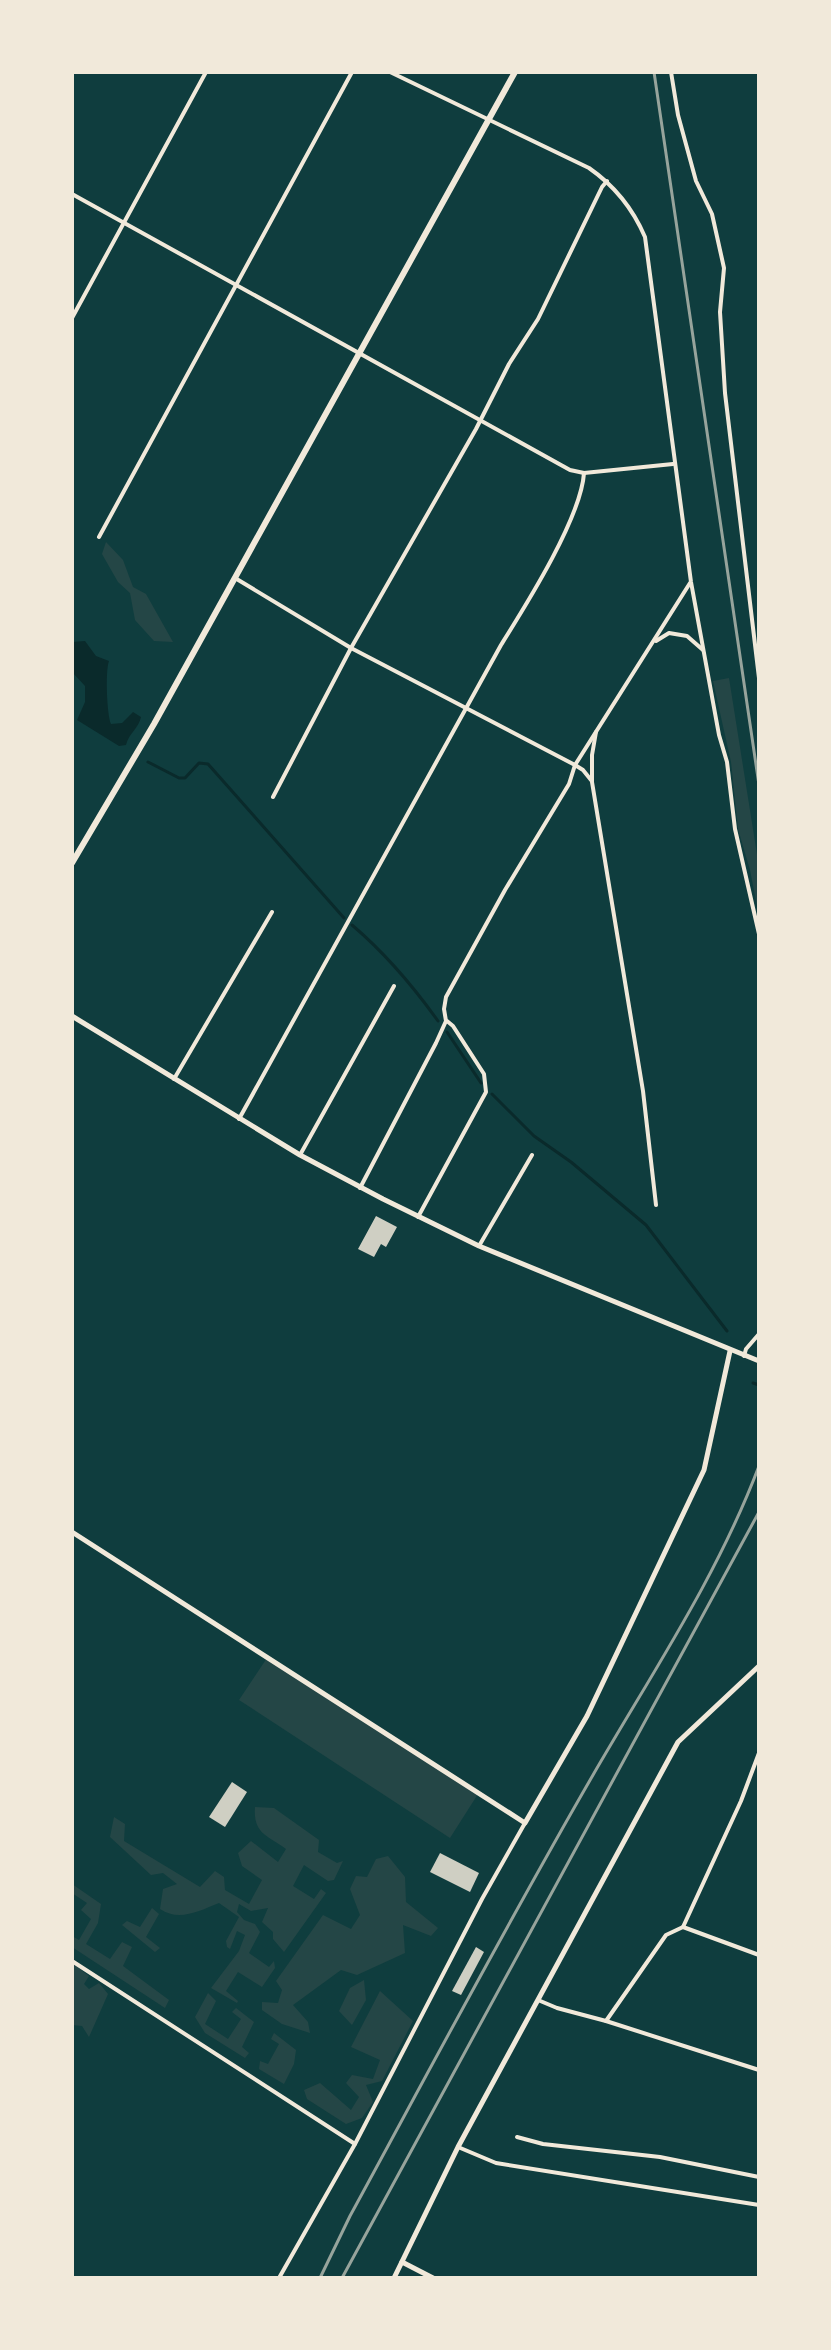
<svg xmlns="http://www.w3.org/2000/svg" width="831" height="2350" viewBox="0 0 831 2350" font-family="Lora,serif">
	<rect width="100%" height="100%" fill="#0f3d3e"/>
	<!-- green -->
	<g fill="#244646">
		<polygon points="106,542 123,560 133,587 146,594 173,642 154,641 135,620 130,593 118,582 102,554"/>
		<polygon points="729,678 759,867 759,916 750,870 738,829 731,762 713,681"/>
		<polygon points="267,1658 478,1794 450,1838 239,1700"/>
		<path d="M255,1807L274,1808L319,1840L318,1852L337,1863L343,1861L334,1880L328,1881L304,1865L293,1886L314,1899L321,1889L326,1893L284,1952L273,1939V1932L262,1922L268,1908L251,1911L239,1904L237,1912L244,1920L255,1924L260,1932L249,1953L269,1967L274,1961L275,1968L262,1987L238,1972L226,1991L238,2001L237,2003L211,1988L239,1951L245,1935L237,1931L230,1949L227,1947L226,1941L239,1917L219,1903C199,1911 179,1922 160,1909L163,1889L177,1884L163,1873L151,1875L110,1837L114,1817L125,1824L124,1841L200,1887L215,1871L224,1877L225,1890L249,1904L262,1880L242,1866L238,1853L251,1841L278,1862L286,1849C267,1835 253,1834 255,1807Z"/>
		<polygon points="388,1856 405,1877 406,1902 438,1928 431,1936 403,1925 405,1953 357,1975 341,1970 293,2005 308,2022 310,2033 282,2024 262,2010 262,2002 278,2003 282,1990 276,1981 323,1915 351,1929 360,1915 350,1889 356,1876 367,1877 376,1859"/>
		<polygon points="72,1884 101,1904 98,1923 86,1944 110,1959 122,1942 132,1947 123,1966 169,2000 165,2008 72,1947 72,1936 79,1940 91,1919 81,1910 87,1903 72,1893"/>
		<polygon points="152,1908 159,1914 146,1937 160,1948 155,1952 122,1925 127,1921 140,1927"/>
		<polygon points="72,1963 89,1976 84,1984 89,1989 99,1983 108,1994 89,2037 82,2026 72,2025"/>
		<polygon points="364,1980 366,2000 352,2025 339,2011 350,1988"/>
		<polygon points="380,1991 413,2021 382,2081 366,2085 373,2102 362,2118 346,2124 307,2099 304,2090 320,2083 351,2110 359,2097 346,2083 352,2075 373,2079 380,2060 351,2047"/>
		<polygon points="208,1993 216,2001 205,2024 228,2039 241,2019 232,2012 236,2008 254,2022 242,2047 249,2053 245,2058 205,2033 195,2017"/>
		<polygon points="274,2033 296,2050 294,2064 284,2084 259,2069 260,2061 268,2064 279,2044 271,2039"/>
	</g>
	<!-- water -->
	<path fill="#0a2a2b" d="M85,641L96,656L109,661C105,671 107,715 111,724L122,723L133,712L141,717C139,728 129,733 126,745L119,746L77,720L85,702V686L72,672V642Z"/>
	<g fill="none" stroke-linecap="round" stroke-linejoin="round">
		<!-- stream -->
		<g stroke="#0a2a2b" stroke-width="3">
			<polyline points="148,762 179,778 185,778 199,763 208,764 344,918"/>
			<path d="M352,925C385,953 413,986 438,1021"/>
			<polyline points="447,1032 481,1083"/>
			<polyline points="492,1094 534,1136 571,1162 646,1225 727,1331"/>
			<polyline points="753,1383 759,1385"/>
		</g>
	</g>
	<!-- building -->
	<g fill="#cfcfc3">
		<polygon points="376,1216 397,1227 386,1247 381,1244 374,1257 358,1249"/>
		<polygon points="232,1782 247,1792 225,1827 209,1817"/>
		<polygon points="440,1853 479,1873 470,1892 430,1872"/>
		<polygon points="476,1947 484,1952 461,1995 452,1991"/>
	</g>
	<g fill="none" stroke-linecap="round" stroke-linejoin="round">
		<!-- minor -->
		<g stroke="#f1e9da" stroke-width="4">
			<path d="M390,72L589,168C615,186 633,209 645,237L691,582L719,735L727,762L735,829L759,934"/>
			<polyline points="671,72 678,115 696,181 712,214 724,268 720,312 725,393 759,678"/>
			<polyline points="72,194 570,470 584,473 673,464"/>
			<polyline points="72,318 206,72"/>
			<polyline points="99,537 352,72"/>
			<polyline points="235,578 351,648 575,765 583,770 591,780"/>
			<polyline points="656,641 669,633 687,636 703,650"/>
			<polyline points="596,732 592,755 592,782 643,1091 656,1205"/>
			<polyline points="273,797 351,648 476,429 509,364 538,319 602,187 607,181"/>
			<polyline points="174,1079 272,912"/>
			<path d="M239,1119L501,645C526,605 581,518 584,473"/>
			<polyline points="300,1155 394,986"/>
			<polyline points="360,1188 436,1043 446,1021 444,1009 446,997 505,890 569,784 575,765 690,583"/>
			<polyline points="418,1217 486,1092 484,1074 453,1026 447,1021"/>
			<polyline points="479,1246 532,1155"/>
			<polyline points="744,1356 746,1349 759,1334"/>
			<polyline points="683,1927 759,1955"/>
			<polyline points="72,1961 355,2144"/>
			<polyline points="538,2000 557,2008 606,2021 759,2070"/>
			<polyline points="606,2021 666,1935 683,1927 741,1801 759,1753"/>
			<polyline points="517,2137 543,2144 660,2157 759,2177"/>
			<polyline points="458,2147 496,2163 759,2205"/>
			<polyline points="279,2278 355,2144 482,1899 525,1823"/>
		</g>
		<!-- tertiary -->
		<g stroke="#f1e9da" stroke-width="5">
			<polyline points="72,1016 300,1155 383,1199 479,1246 759,1361"/>
			<polyline points="72,1532 525,1823 587,1716 704,1470 730,1351"/>
			<polyline points="402,2262 433,2278"/>
			<polyline points="394,2278 458,2147 678,1742 759,1666"/>
		</g>
		<!-- secondary -->
		<polyline stroke="#f1e9da" stroke-width="6" points="72,863 154,724 515,72"/>
		<!-- rail -->
		<g stroke="#97a49c" stroke-width="3">
			<polyline points="654,72 759,785"/>
			<path d="M320,2278L350,2216C430,2069 509,1920 593,1775C652,1673 717,1577 759,1466"/>
			<polyline points="342,2278 759,1512"/>
		</g>
	</g>
	<!-- border -->
	<rect width="831" height="2350" fill="none" stroke="#f1e9da" stroke-width="148"/>
</svg>
